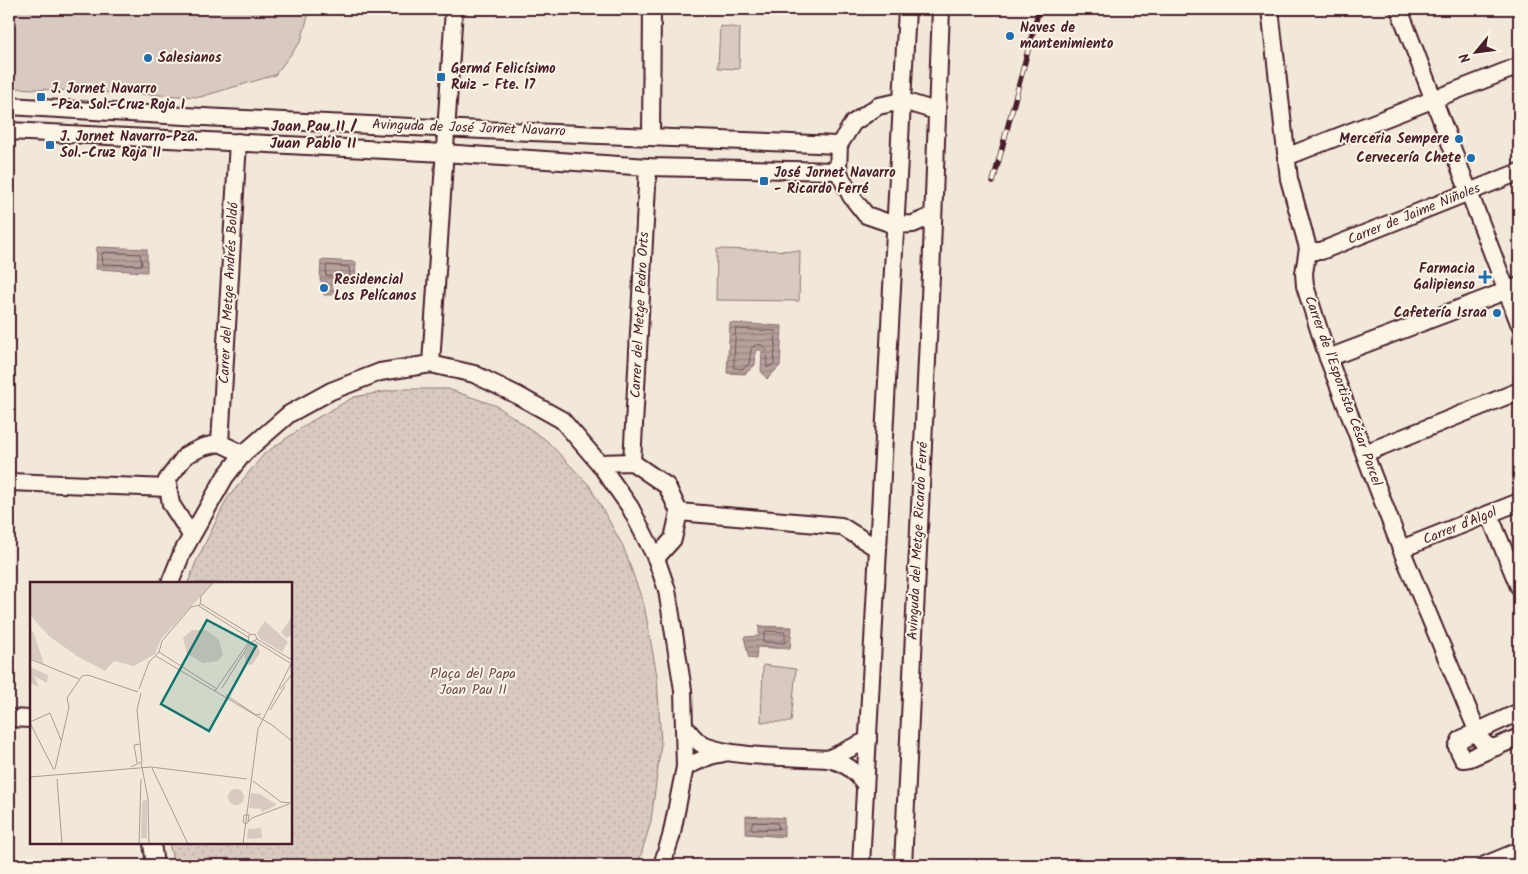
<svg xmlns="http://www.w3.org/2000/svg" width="1528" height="874" viewBox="0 0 1528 874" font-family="Kalam,sans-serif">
	<defs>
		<pattern id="park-dots" width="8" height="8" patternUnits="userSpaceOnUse" patternTransform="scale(1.25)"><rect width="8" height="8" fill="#d8cac0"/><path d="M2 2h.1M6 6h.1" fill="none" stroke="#bbada5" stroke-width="1.8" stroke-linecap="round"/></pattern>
		<pattern id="water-rules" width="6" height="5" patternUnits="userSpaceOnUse" patternTransform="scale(1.25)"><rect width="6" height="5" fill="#b6a19c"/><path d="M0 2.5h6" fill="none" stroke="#96837f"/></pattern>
	</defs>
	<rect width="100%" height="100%" fill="#f1e8da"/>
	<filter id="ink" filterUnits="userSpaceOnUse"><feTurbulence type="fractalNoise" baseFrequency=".02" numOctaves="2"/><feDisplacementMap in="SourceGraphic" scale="10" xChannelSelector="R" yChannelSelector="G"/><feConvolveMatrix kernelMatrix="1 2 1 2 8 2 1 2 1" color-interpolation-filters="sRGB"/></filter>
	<g filter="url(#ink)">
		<!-- park -->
		<polygon fill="url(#park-dots)" stroke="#917476" points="400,389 448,389 497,406 546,440 589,485 623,546 644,605 657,676 661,744 651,821 638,865 174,865 169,843 291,843 291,583 188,583 196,562 227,499 264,454 310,422 354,397"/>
		<!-- pitch -->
		<g fill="#d8cac0" stroke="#917476">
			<polygon points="9,9 310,9 301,41 275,75 200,97 14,88 9,84"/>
			<polygon points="720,26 740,28 739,69 718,68"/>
			<polygon points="717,249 800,251 799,301 716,300"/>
			<polygon points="763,665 796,669 791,722 761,722"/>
		</g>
		<!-- water -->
		<g fill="url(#water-rules)" stroke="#8b6d6f">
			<polygon points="97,247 147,249 147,272 96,269"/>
			<polygon points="321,260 356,262 355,283 331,281 334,292 331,295 324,295 322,289 327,282 320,281"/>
			<polygon points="730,323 782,326 780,366 767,379 761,371 762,350 756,350 755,365 745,374 727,373"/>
			<polygon points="759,626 792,627 790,649 757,647 756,659 749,658 744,637 759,636"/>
			<polygon points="746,816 784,818 784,837 746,834"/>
		</g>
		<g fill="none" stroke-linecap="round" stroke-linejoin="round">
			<!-- shore -->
			<g stroke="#755358" stroke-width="1">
				<polygon points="104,252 140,254 142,265 103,264 102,255"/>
				<polygon points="327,265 349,267 350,276 326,276"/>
				<path d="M736,329L776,331L774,364L767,368L766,349C763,343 755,343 751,349L749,364L743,369L734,368Z"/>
				<polygon points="766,631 785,632 785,643 763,642"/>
				<polygon points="753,822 777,823 779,829 753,830 751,827"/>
			</g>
			<defs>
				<g id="minor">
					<polyline points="1270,9 1289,179 1308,248 1304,273 1305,286 1328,358 1401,549 1481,740 1489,747 1496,747"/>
					<polyline points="1399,9 1519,323"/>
					<path d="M9,106C285,123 562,133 839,145"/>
					<polyline points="9,131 444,153 648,167 838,171"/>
					<polyline points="651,136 652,9"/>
					<polyline points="1286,157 1519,66"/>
					<polyline points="932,216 913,224 895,225 866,215 851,196 838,171 839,145 853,123 878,106 903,101 936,111"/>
					<polyline points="1308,248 1313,251 1321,251 1519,172"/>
					<polyline points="1328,358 1519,286"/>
					<polyline points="431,364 454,9"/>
					<polyline points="220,443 238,142"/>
					<polyline points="1365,453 1519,391"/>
					<polyline points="632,462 648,167"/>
					<polyline points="599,463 632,462 667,486 679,512 673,539 656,558"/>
					<polyline points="9,482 169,488"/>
					<polyline points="679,512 841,526 878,549"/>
					<polyline points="1489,514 1519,587"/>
					<polyline points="191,535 171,504 167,480 186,455 203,447 220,443 243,454"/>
					<polyline points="1401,549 1519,502"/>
					<polyline points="170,583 182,553 225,477 243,454 289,414 331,391 380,372 431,364 474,374 517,395 562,420 599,463 630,507 656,558 667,590 683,690 685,767 671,837 662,865"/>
					<polyline points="1519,712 1461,739 1457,747 1463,759 1470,758 1519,737"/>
					<polyline points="9,718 31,719"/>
					<path d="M684,726C690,733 695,741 703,745C730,758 796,757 828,759"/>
					<polyline points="685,767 710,756 724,753"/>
					<path d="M865,784C854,770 846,763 828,759L868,740"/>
					<polyline points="152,843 155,865"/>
					<polyline points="861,865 907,9"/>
					<polyline points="903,865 931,276 941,9"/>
					<polyline points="1485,865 1519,851"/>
				</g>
			</defs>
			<!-- minor casing -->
			<use href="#minor" stroke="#4a1f2b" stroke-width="20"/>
			<!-- minor -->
			<use href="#minor" stroke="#fcf5e5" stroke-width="16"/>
			<defs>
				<polyline id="rail" points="993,182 1039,9"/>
			</defs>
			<!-- rail casing -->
			<use href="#rail" stroke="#4a1f2b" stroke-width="5.5"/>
			<!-- rail -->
			<use href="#rail" stroke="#fcf5e5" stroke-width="4" stroke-dasharray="11" stroke-linecap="butt"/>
		</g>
	</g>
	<!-- markers -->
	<g fill="#1f6fb2" stroke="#fcf5e5" stroke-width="2">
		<circle cx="1010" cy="36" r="5"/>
		<circle cx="148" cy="58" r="5"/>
		<rect x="436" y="72" width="10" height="10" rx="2.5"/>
		<rect x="36" y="92" width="10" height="10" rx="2.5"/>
		<circle cx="1459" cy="139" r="5"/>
		<rect x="45" y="140" width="10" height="10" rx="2.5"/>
		<circle cx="1471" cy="158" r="5"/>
		<rect x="759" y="176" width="10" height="10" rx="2.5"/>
		<path d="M1482.5 269.5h5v5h5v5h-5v5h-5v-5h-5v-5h5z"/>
		<circle cx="324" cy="288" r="5"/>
		<circle cx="1497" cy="313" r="5"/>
	</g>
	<g text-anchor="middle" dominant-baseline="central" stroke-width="4" stroke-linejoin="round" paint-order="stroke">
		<!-- poi labels -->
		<g font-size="14" font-weight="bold" fill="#4a1f2b" stroke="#fcf5e5" text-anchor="start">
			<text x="1020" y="28">Naves de<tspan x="1020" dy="16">mantenimiento</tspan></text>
			<text x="158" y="58">Salesianos</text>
			<text x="451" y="69">Germá Felicísimo<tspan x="451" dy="16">Ruiz - Fte. 17</tspan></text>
			<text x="51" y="89">J. Jornet Navarro<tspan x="51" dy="16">-Pza. Sol.-Cruz Roja I</tspan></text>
			<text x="60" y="137">J. Jornet Navarro-Pza.<tspan x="60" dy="16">Sol.-Cruz Roja II</tspan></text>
			<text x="1449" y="139" text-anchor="end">Merceria Sempere</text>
			<text x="1461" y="158" text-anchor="end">Cervecería Chete</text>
			<text x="774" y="173">José Jornet Navarro<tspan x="774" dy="16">- Ricardo Ferré</tspan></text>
			<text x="1475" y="269" text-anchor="end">Farmacia<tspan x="1475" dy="16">Galipienso</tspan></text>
			<text x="334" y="280">Residencial<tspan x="334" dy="16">Los Pelícanos</tspan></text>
			<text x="1487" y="313" text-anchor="end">Cafetería Israa</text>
		</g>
		<!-- street labels -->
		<g font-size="14" fill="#4a1f2b" stroke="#fcf5e5">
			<text transform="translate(469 128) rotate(2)">Avinguda de José Jornet Navarro</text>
			<text transform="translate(1414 214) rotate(-22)">Carrer de Jaime Niñoles</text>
			<text transform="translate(229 293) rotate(-87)">Carrer del Metge Andrés Boldó</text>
			<text transform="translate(640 315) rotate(-87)">Carrer del Metge Pedro Orts</text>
			<text transform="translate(1343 391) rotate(70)">Carrer de l'Esportista César Porcel</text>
			<text transform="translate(1460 526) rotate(-22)">Carrer d'Algol</text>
			<text transform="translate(918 541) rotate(-87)">Avinguda del Metge Ricardo Ferré</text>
		</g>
		<!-- park labels -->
		<g font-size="14" fill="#6e4a50" stroke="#fcf5e5">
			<text x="473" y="674">Plaça del Papa<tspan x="473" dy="16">Joan Pau II</tspan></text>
		</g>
		<!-- neighbourhood labels -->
		<g font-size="15" font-weight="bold" fill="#4a1f2b" stroke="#fcf5e5">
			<text x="313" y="127">Joan Pau II /<tspan x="313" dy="17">Juan Pablo II</tspan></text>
		</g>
	</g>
	<!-- overview -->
	<g transform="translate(30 582)">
		<rect width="262" height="262" fill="#f1e8da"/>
		<path d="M0,0H184L131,57L125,72L104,84L84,79L75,89L47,74L19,54L1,34ZM235,39L258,60L252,70L229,56L227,51ZM0,46L4,52L14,82L0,76ZM0,85L18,93L17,101L4,94L9,105L0,101Z" fill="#d8cac0"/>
		<path d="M162,48H176L189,58L193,72L188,79L173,81L157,72L153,56ZM198 215a8 8 0 1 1 16 0a8 8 0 1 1-16 0ZM221,211L230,212L246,222L245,224L232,230L231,227L219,226ZM117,218V256H111L112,219Z" fill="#d8cac0"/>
		<path d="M262,35V53L256,56L251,50ZM227,61L230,71L222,83L216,82L214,72L220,62ZM231,246L232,256L217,257L218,247Z" fill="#d8cac0"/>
		<path fill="none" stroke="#ae9894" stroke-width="1" d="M171,22L220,52M169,24L218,55M227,57L262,78M225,59L260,81M129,70L187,107M126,74L242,143L263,160M0,77L49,97M109,107L119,80L129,70L132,59L161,25L170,23L171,14L184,0M250,107L263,91M185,109L218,61L219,53L225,52L227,57L220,61L192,106M111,111L107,128L112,180M196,113L226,133L231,132M240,128L255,104M0,140L20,131L31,158M0,141L24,188M107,181L104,163L110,162M101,185L111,180L118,217L119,262M122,186L158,262M25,187L39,125L37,116L52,94L58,93L108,110M0,195L121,185L217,197M27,197L32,262M223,199L251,220L263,221M218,239L219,233H214L213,240L216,242L222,236L259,222M109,262L111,197M213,262L228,147L263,78"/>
		<path fill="#0f766e" fill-opacity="0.15" stroke="#0f766e" stroke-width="2.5" d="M177,38L226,64L179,149L131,122Z"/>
		<rect width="262" height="262" fill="none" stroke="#4a1f2b" stroke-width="2.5"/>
	</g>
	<!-- margin -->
	<rect width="1528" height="874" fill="none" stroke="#fcf5e5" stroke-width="30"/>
	<rect x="15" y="15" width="1498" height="844" fill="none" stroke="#4a1f2b" stroke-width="2" filter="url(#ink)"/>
	<!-- north arrow -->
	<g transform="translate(1476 52) rotate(241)" stroke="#fcf5e5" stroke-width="4" paint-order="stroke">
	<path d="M0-4L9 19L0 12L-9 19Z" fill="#4a1f2b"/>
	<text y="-8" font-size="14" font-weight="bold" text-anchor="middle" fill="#4a1f2b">N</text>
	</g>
</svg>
